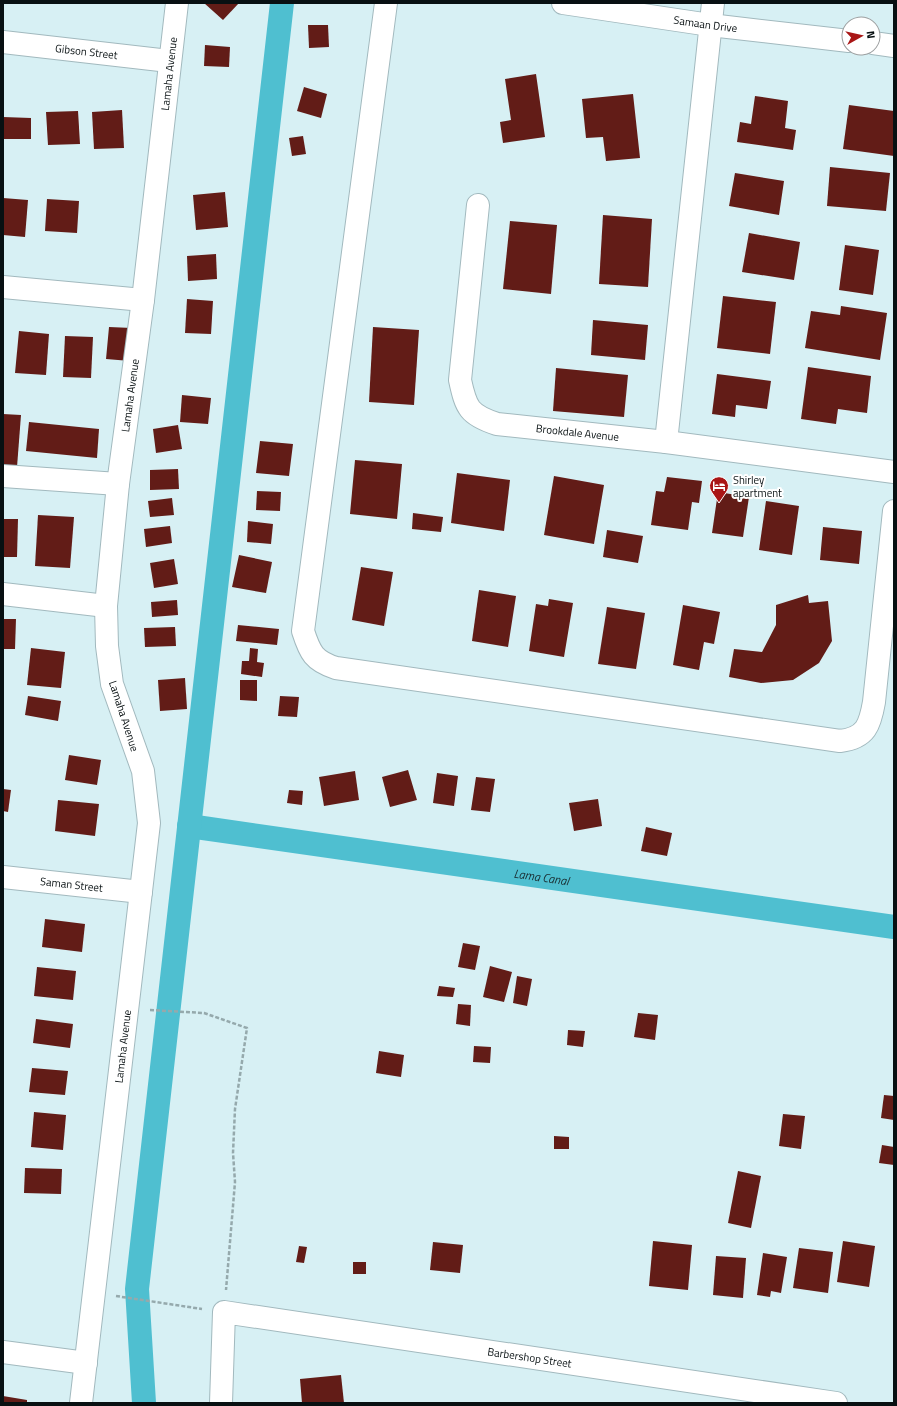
<svg xmlns="http://www.w3.org/2000/svg" width="897" height="1406" viewBox="0 0 897 1406" font-family="'Titillium Web',sans-serif">
	<rect width="100%" height="100%" fill="#d7f0f4"/>
	<g fill="none" stroke-linecap="round" stroke-linejoin="round">
		<!-- canal -->
		<g stroke="#4fbfd0" stroke-width="24">
			<path id="s1" d="M189,826L894,927"/>
			<polyline points="144,1403 137,1289 282,3"/>
		</g>
	</g>
	<!-- building -->
	<g fill="#621c17">
		<polygon points="204,3 239,3 223,20"/>
		<polygon points="308,25 328,25 329,47 309,48"/>
		<polygon points="205,45 230,47 229,67 204,66"/>
		<polygon points="536,74 545,137 503,143 500,122 511,120 505,79"/>
		<polygon points="304,87 327,94 321,118 297,111"/>
		<polygon points="633,94 640,158 606,161 603,137 586,138 582,99"/>
		<polygon points="755,96 788,101 785,128 796,130 793,150 737,142 740,122 751,124"/>
		<polygon points="849,105 894,111 894,156 843,149"/>
		<polygon points="122,110 124,148 94,149 92,112"/>
		<polygon points="78,111 80,144 48,145 46,112"/>
		<polygon points="3,117 31,118 31,139 3,139"/>
		<polygon points="303,136 306,154 292,156 289,138"/>
		<polygon points="830,167 890,173 886,211 827,206"/>
		<polygon points="735,173 784,181 779,215 729,206"/>
		<polygon points="225,192 228,227 196,230 193,195"/>
		<polygon points="3,198 28,200 25,237 3,235"/>
		<polygon points="47,199 79,201 77,233 45,231"/>
		<polygon points="603,215 652,219 648,287 599,284"/>
		<polygon points="510,221 557,225 551,294 503,289"/>
		<polygon points="749,233 800,242 794,280 742,272"/>
		<polygon points="845,245 879,250 873,295 839,290"/>
		<polygon points="216,254 217,279 188,281 187,256"/>
		<polygon points="723,296 776,302 770,354 717,348"/>
		<polygon points="187,299 213,301 211,334 185,333"/>
		<polygon points="841,306 887,313 880,360 805,348 811,311 840,315"/>
		<polygon points="593,320 648,325 645,360 591,355"/>
		<polygon points="109,327 132,328 130,361 106,359"/>
		<polygon points="373,327 419,330 414,405 369,402"/>
		<polygon points="19,331 49,334 46,375 15,373"/>
		<polygon points="65,336 93,337 91,378 63,377"/>
		<polygon points="808,367 871,376 867,413 838,409 836,424 801,419"/>
		<polygon points="556,368 628,375 624,417 553,411"/>
		<polygon points="717,374 771,381 767,409 736,405 735,417 712,414"/>
		<polygon points="182,395 211,398 208,424 180,422"/>
		<polygon points="3,414 21,415 17,467 3,466"/>
		<polygon points="29,422 99,429 97,458 26,451"/>
		<polygon points="178,425 182,449 156,453 153,429"/>
		<polygon points="260,441 293,444 289,476 256,473"/>
		<polygon points="355,460 402,464 397,519 350,514"/>
		<polygon points="178,469 179,489 150,490 150,470"/>
		<polygon points="457,473 510,480 504,531 451,523"/>
		<polygon points="554,476 604,485 594,544 544,535"/>
		<polygon points="667,477 702,481 699,503 692,502 688,530 651,525 656,491 664,492"/>
		<polygon points="257,491 281,492 280,511 256,510"/>
		<polygon points="718,492 749,497 743,537 712,533"/>
		<polygon points="172,498 174,515 150,517 148,501"/>
		<polygon points="766,501 799,506 792,555 759,550"/>
		<polygon points="413,513 443,517 441,532 412,529"/>
		<polygon points="38,515 74,517 70,568 35,566"/>
		<polygon points="3,519 18,519 17,557 3,557"/>
		<polygon points="248,521 273,524 271,544 247,542"/>
		<polygon points="170,526 172,543 146,547 144,529"/>
		<polygon points="823,527 862,531 859,564 820,560"/>
		<polygon points="607,530 643,536 638,563 603,557"/>
		<polygon points="239,555 272,562 266,593 232,587"/>
		<polygon points="174,559 178,584 154,588 150,563"/>
		<polygon points="361,567 393,572 384,626 352,620"/>
		<polygon points="479,590 516,596 508,647 472,641"/>
		<polygon points="808,595 809,603 828,601 832,641 819,663 793,680 761,683 729,677 734,649 762,652 776,625 776,605"/>
		<polygon points="549,599 573,603 564,657 529,651 536,604 548,606"/>
		<polygon points="177,600 178,615 152,617 151,602"/>
		<polygon points="683,605 720,612 714,644 704,642 699,670 673,665"/>
		<polygon points="607,607 645,613 636,669 598,664"/>
		<polygon points="3,619 16,619 15,649 3,649"/>
		<polygon points="238,625 279,629 277,645 236,641"/>
		<polygon points="175,627 176,646 145,647 144,628"/>
		<polygon points="31,648 65,652 61,688 27,685"/>
		<polygon points="250,648 258,649 257,662 264,663 262,677 241,674 242,661 249,661"/>
		<polygon points="185,678 187,709 160,711 158,680"/>
		<polygon points="240,680 257,680 257,701 240,700"/>
		<polygon points="28,696 61,701 58,721 25,715"/>
		<polygon points="280,696 299,697 297,717 278,716"/>
		<polygon points="69,755 101,760 97,785 65,780"/>
		<polygon points="408,770 417,800 390,807 382,777"/>
		<polygon points="355,771 359,800 324,806 319,777"/>
		<polygon points="437,773 458,776 454,806 433,803"/>
		<polygon points="476,777 495,779 490,812 471,810"/>
		<polygon points="3,789 11,790 8,812 3,811"/>
		<polygon points="289,790 303,791 302,805 287,803"/>
		<polygon points="598,799 602,826 574,831 569,803"/>
		<polygon points="58,800 99,804 95,836 55,831"/>
		<polygon points="646,827 672,833 667,856 641,851"/>
		<polygon points="45,919 85,924 82,952 42,947"/>
		<polygon points="463,943 480,946 475,970 458,967"/>
		<polygon points="490,966 512,972 504,1002 483,997"/>
		<polygon points="37,967 76,971 73,1000 34,996"/>
		<polygon points="517,976 532,979 527,1006 513,1003"/>
		<polygon points="439,986 455,988 453,997 437,996"/>
		<polygon points="458,1004 471,1005 470,1026 456,1024"/>
		<polygon points="638,1013 658,1015 655,1040 634,1037"/>
		<polygon points="36,1019 73,1024 70,1048 33,1043"/>
		<polygon points="568,1030 585,1031 583,1047 567,1045"/>
		<polygon points="474,1046 491,1047 490,1063 473,1062"/>
		<polygon points="379,1051 404,1055 401,1077 376,1073"/>
		<polygon points="32,1068 68,1071 65,1095 29,1092"/>
		<polygon points="884,1095 894,1096 894,1120 881,1118"/>
		<polygon points="34,1112 66,1115 63,1150 31,1147"/>
		<polygon points="783,1114 805,1116 801,1149 779,1146"/>
		<polygon points="554,1136 569,1137 569,1149 554,1149"/>
		<polygon points="882,1145 894,1147 894,1165 879,1163"/>
		<polygon points="25,1168 62,1169 61,1194 24,1193"/>
		<polygon points="738,1171 761,1176 751,1228 728,1223"/>
		<polygon points="653,1241 692,1245 688,1290 649,1286"/>
		<polygon points="843,1241 875,1246 869,1287 837,1282"/>
		<polygon points="433,1242 463,1245 460,1273 430,1270"/>
		<polygon points="299,1246 307,1247 304,1263 296,1262"/>
		<polygon points="799,1248 833,1252 828,1293 793,1288"/>
		<polygon points="763,1253 787,1257 781,1293 771,1291 770,1297 757,1295"/>
		<polygon points="716,1256 746,1258 743,1298 713,1295"/>
		<rect x="353" y="1262" width="13" height="12"/>
		<polygon points="341,1375 344,1403 302,1403 300,1379"/>
		<polygon points="3,1396 27,1400 27,1403 3,1403"/>
	</g>
	<g fill="none" stroke-linecap="round" stroke-linejoin="round">
		<defs>
			<g id="minor">
				<path d="M386,3L303,631C310,653 314,661 336,668L840,741C866,738 870,725 874,702L894,511"/>
				<path id="s2" d="M563,3L710,25L849,41"/>
				<path id="s3" d="M3,42L169,61"/>
				<polyline points="873,43 894,46"/>
				<path id="s4" d="M478,205L460,380C466,408 469,415 497,424L666,442L894,472"/>
				<polyline points="3,287 143,300"/>
				<polyline points="666,442 713,3"/>
				<polyline points="3,476 118,484"/>
				<polyline points="3,594 106,606"/>
				<path id="s5" d="M3,877L141,892"/>
				<polyline points="3,1352 86,1363"/>
				<path id="s6" d="M81,1403L149,823L143,771L112,684L107,646L106,606L118,484L143,300L177,3"/>
				<path id="s7" d="M221,1403L224,1312L836,1403"/>
			</g>
		</defs>
		<!-- minor casing -->
		<use href="#minor" stroke="#a2b9be" stroke-width="24"/>
		<!-- path -->
		<g stroke="#95a9ac" stroke-width="2.5" stroke-dasharray="4 2" stroke-linecap="butt">
			<polyline points="150,1010 204,1013 247,1028 235,1109 233,1153 235,1182 226,1290"/>
			<polyline points="116,1296 202,1309"/>
		</g>
		<!-- minor -->
		<use href="#minor" stroke="#fff" stroke-width="22"/>
	</g>
	<!-- icons -->
	<defs>
		<symbol id="hotel-pin" viewBox="-11 -11 22 30"><path d="M0 17L-7.5 6A9.5 9.5 0 1 1 7.5 6Z" fill="#a91616" stroke="#fff"/><path d="M-6-4.5h1.5V1H6V5H4.5V3h-9V5H-6ZM-4 0a1.8 1.8 0 1 1 3.6 0ZM.5 0V-2.5h3Q6-2.5 6 0Z" fill="#fff"/></symbol>
	</defs>
	<g fill-rule="evenodd">
		<use href="#hotel-pin" x="708" y="475" width="22" height="30"/>
	</g>
	<g text-anchor="middle" dominant-baseline="central" stroke-width="4" stroke-linejoin="round" paint-order="stroke">
		<!-- street labels -->
		<g font-size="11" fill="#081012" stroke="#fff">
			<text stroke="none"><textPath href="#s2" startOffset="144">Samaan Drive</textPath></text>
			<text stroke="none"><textPath href="#s3" startOffset="84">Gibson Street</textPath></text>
			<text stroke="none"><textPath href="#s6" startOffset="1343">Lamaha Avenue</textPath></text>
			<text stroke="none"><textPath href="#s6" startOffset="1019">Lamaha Avenue</textPath></text>
			<text stroke="none"><textPath href="#s4" startOffset="319">Brookdale Avenue</textPath></text>
			<text transform="translate(124 716) rotate(72)">Lamaha Avenue</text>
			<text stroke="none"><textPath href="#s5" startOffset="69">Saman Street</textPath></text>
			<text stroke="none"><textPath href="#s6" startOffset="359">Lamaha Avenue</textPath></text>
			<text stroke="none"><textPath href="#s7" startOffset="400">Barbershop Street</textPath></text>
		</g>
		<!-- poi labels -->
		<g font-size="11" fill="#081012" stroke="#fff" text-anchor="start">
			<text x="733" y="480">Shirley<tspan x="733" dy="13">apartment</tspan></text>
		</g>
		<!-- water labels -->
		<g font-size="12" font-style="italic" fill="#192d31" stroke="#fff">
			<text stroke="none"><textPath href="#s1" startOffset="356">Lama Canal</textPath></text>
		</g>
	</g>
	<!-- border -->
	<rect width="897" height="1406" fill="none" stroke="#081012" stroke-width="8"/>
	<!-- north arrow -->
	<g transform="translate(861 36) rotate(82)"><circle r="19" fill="#ffffff" stroke="#9c9fa0"/>
	<path d="M0-3L7 15L0 10L-7 15Z" fill="#a91616"/>
	<text y="-6" font-size="11" font-weight="bold" text-anchor="middle" fill="#081012">N</text>
	</g>
</svg>
